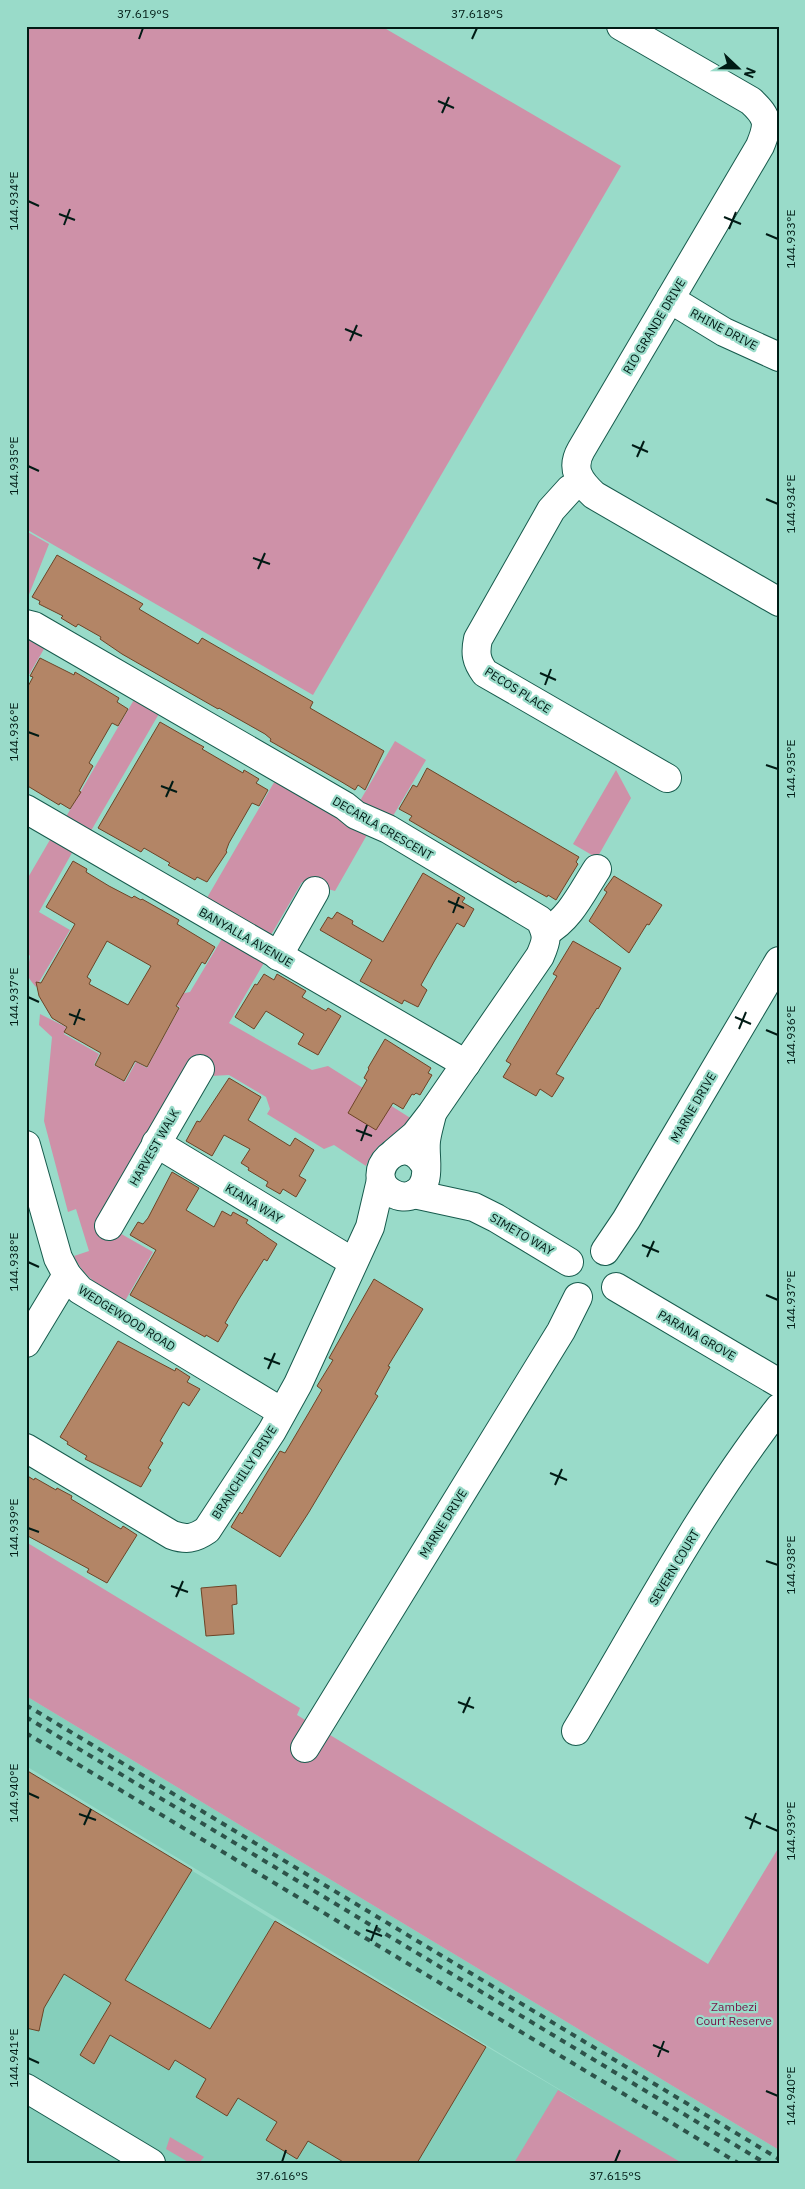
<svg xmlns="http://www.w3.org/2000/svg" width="805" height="2189" viewBox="0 0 805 2189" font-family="'IBM Plex Sans',sans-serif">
	<rect width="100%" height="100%" fill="#99dbc9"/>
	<!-- built -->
	<polygon fill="#85cfbb" points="26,1696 779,2150 779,2163 26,2163 26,1770 275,1921 605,2117 26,1766"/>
	<!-- green -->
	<g fill="#ce91a8">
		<polygon points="26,26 381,26 621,166 313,695 26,529"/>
		<polygon points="26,531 49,544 26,602"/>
		<polygon points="26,631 48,642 26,680"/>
		<polygon points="135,698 160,712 88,836 63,822"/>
		<polygon points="395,741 426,760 390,821 357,806"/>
		<polygon points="616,770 631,798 597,858 573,844"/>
		<polygon points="276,779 368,833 335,891 302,882 268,940 204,903"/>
		<path d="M51,838L73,851L39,912L70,930L36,987C23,972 28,973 30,956L26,951V881Z"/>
		<path d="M223,937L265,961L229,1023L312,1070L328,1066L412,1119C397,1140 377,1137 366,1166L334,1145L324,1149L267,1114L270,1109L266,1097L229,1075L211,1076L102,1223L153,1252L125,1301C104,1289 84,1279 74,1256L89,1251L76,1209L68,1212L44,1121L52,1037L39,1025L40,1014L66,1027L64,1034L99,1054L94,1065L125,1082L136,1062L147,1068L180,1007L175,1004L180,994L190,992Z"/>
		<polygon points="26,1542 300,1708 297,1715 708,1964 779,1847 779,2150 26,1696"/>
		<polygon points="558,2090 682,2163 514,2163"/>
		<polygon points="170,2137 204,2157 199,2163 190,2163 166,2149"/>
	</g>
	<!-- building -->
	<g fill="#b38566" stroke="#6d4427" fill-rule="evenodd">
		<polygon points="57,555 143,604 139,609 198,644 202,638 313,702 310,708 384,751 365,790 358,785 355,790 340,781 270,741 271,739 265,734 219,708 218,709 122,654 100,639 101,637 78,624 76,627 61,618 63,616 39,604 40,601 32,597"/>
		<polygon points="40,658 74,675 75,672 104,689 119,698 117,702 128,709 118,726 112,723 89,763 93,766 79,791 81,792 70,809 60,803 59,805 26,785 26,690 33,677 30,676"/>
		<polygon points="160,722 193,741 204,747 202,749 243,773 244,770 259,779 256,783 268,790 259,806 252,803 229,843 226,851 227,852 207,882 197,877 195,880 168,865 170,863 144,848 141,852 98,828"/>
		<polygon points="427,768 579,857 576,862 578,864 556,900 548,895 547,897 518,881 516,883 409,820 412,816 399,809 413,785 417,787"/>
		<path d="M73,861L87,869L86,872L109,886L132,898L134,896L141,900L142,899L179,920L177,924L215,947L205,964L202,962L176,1006L179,1008L147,1067L135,1061L124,1081L95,1065L101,1053L64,1032L67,1027L52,1018L39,996L36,982L41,983L75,924L46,907ZM107,941L151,966L128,1005L89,984L91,980L87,977Z"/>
		<polygon points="423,873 465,898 462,902 474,909 464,927 457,923 435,960 421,985 427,990 418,1007 404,1000 402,1004 360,981 372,960 320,930 328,917 332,919 337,912 353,921 352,924 383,942"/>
		<polygon points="614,876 662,905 649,925 647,924 629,953 589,921 607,892 604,890"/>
		<polygon points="573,941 621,968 598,1009 597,1008 556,1074 564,1078 552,1097 540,1089 536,1096 503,1077 511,1064 506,1061 557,976 553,974"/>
		<polygon points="264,974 274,980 277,974 306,991 302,997 326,1011 328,1008 341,1016 318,1055 298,1044 304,1034 266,1011 254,1029 235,1017 255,984 257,985"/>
		<polygon points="385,1039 431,1068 428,1073 432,1075 420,1095 416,1093 414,1095 412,1094 403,1109 393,1103 376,1130 348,1113 367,1080 364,1078 369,1069 368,1068"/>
		<polygon points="229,1078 261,1097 248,1120 290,1146 295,1138 314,1150 299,1176 306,1180 296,1197 283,1189 280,1194 266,1186 268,1182 248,1170 249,1168 241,1163 250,1149 224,1135 212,1156 186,1141 197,1121 200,1122"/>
		<polygon points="172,1172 199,1188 186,1210 214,1227 222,1211 231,1216 233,1212 248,1220 246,1223 277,1244 267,1261 264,1259 239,1299 225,1323 228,1325 218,1342 206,1335 205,1337 130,1295 156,1250 130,1235 138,1222 143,1224 148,1218"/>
		<polygon points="374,1279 423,1309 388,1366 390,1367 375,1394 378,1396 309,1512 280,1557 231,1527 240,1512 242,1514 280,1451 285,1453 311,1409 322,1390 317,1386 333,1360 329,1358"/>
		<polygon points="118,1341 175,1371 176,1368 190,1377 187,1382 200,1389 189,1406 183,1402 160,1441 163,1443 148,1468 151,1470 141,1487 85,1459 87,1456 67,1444 68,1442 60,1437"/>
		<polygon points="26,1475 34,1480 35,1478 56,1490 57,1488 72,1496 71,1499 121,1529 123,1526 137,1535 107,1583 87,1572 89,1569 26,1535"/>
		<polygon points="236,1585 237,1604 232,1605 234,1634 206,1636 201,1588"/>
		<polygon points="26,1770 192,1870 125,1980 210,2029 275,1921 486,2047 417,2163 345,2163 308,2141 297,2159 266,2140 277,2122 238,2098 227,2116 196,2097 206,2079 175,2060 169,2070 110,2035 94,2064 80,2055 111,2003 64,1974 44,2008 39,2031 26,2028"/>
	</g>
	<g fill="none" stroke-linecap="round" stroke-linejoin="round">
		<defs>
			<g id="minor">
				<path d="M621,26L751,101C769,118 769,124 760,146L581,450C570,469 580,482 594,495L779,602"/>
				<polyline points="670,299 724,332 779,357"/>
				<path d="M581,483L570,489L551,510L478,639C475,653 476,661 485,673L667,778"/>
				<path d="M26,624L34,626L345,806L356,815L388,829L540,920C548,936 547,940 540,956L432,1113L415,1135L395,1152"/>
				<polyline points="26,809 466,1064"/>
				<path d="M546,932C570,919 582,892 597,869"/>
				<polyline points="278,956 315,891"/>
				<polyline points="156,1143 353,1262"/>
				<polyline points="26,1145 58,1258 67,1275 80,1290 282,1412"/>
				<path d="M426,1167C405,1125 359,1174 392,1193C399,1197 407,1198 414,1194C433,1184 424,1158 426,1141C427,1132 430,1123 432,1114"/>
				<polyline points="414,1194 474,1207 496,1218 569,1262"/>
				<polyline points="109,1226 200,1069"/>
				<polyline points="605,1251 626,1220 779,961"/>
				<polyline points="616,1287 779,1383"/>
				<polyline points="26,1343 67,1275"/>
				<path d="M26,1448L172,1535C186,1540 194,1539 207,1530L272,1431L298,1384L370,1227L381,1180"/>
				<path d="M576,1731C641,1622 701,1508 779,1408"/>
				<polyline points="305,1748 561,1331 578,1297"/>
				<polyline points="26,2088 151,2163"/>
			</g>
		</defs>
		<!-- minor casing -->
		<use href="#minor" stroke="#175b4d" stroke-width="30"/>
		<!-- minor -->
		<use href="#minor" stroke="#fff" stroke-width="28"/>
		<!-- rail -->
		<g stroke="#2d534a" stroke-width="4" stroke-dasharray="6 6" stroke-linecap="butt">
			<polyline points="26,1705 779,2159"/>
			<polyline points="26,1717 765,2163"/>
			<polyline points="26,1733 738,2163"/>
		</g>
	</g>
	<!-- ticks -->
	<path fill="none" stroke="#011b15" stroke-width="2" d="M139,39L143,28M472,39L477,28M438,101L454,108M442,113L449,97M28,201L39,206M59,214L75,220M724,217L741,224M64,225L70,209M729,229L736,212M766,234L778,239M345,329L362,336M350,341L357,325M632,445L648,452M637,457L644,441M28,466L39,471M766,499L778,504M253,558L270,564M258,569L265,553M540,673L556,680M545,685L551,669M28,732L39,736M766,765L778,769M161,786L177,792M166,797L173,781M448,901L464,908M453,913L459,897M28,997L39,1002M69,1014L85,1020M735,1017L751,1024M74,1025L80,1009M739,1029L746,1012M766,1030L778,1035M356,1130L372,1136M361,1141L367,1125M642,1245L659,1252M647,1257L654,1241M28,1262L39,1267M766,1295L778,1300M264,1358L280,1364M268,1369L275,1353M550,1473L567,1480M555,1485L562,1469M28,1528L39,1532M766,1561L778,1565M171,1586L188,1592M176,1597L183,1581M458,1702L474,1708M463,1713L470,1697M28,1793L39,1798M79,1814L96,1820M745,1817L761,1824M84,1825L91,1809M766,1826L778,1831M750,1829L756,1813M366,1930L382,1936M371,1941L377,1925M653,2045L669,2052M658,2057L664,2041M28,2058L39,2063M766,2091L778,2096M282,2162L286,2150M615,2162L620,2150"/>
	<g text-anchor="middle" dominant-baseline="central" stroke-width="4.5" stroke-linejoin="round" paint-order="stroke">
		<!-- street labels -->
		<g font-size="12" fill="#011b15" stroke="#99dbc9">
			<text transform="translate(654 326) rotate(-59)">RIO GRANDE DRIVE</text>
			<text transform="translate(724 329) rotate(28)">RHINE DRIVE</text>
			<text transform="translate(518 690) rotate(32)">PECOS PLACE</text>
			<text transform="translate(383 828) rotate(30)">DECARLA CRESCENT</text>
			<text transform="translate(246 937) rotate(30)">BANYALLA AVENUE</text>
			<text transform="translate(693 1107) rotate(-60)">MARNE DRIVE</text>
			<text transform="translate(154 1147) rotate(-60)">HARVEST WALK</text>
			<text transform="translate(254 1203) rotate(31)">KIANA WAY</text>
			<text transform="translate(522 1234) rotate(30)">SIMETO WAY</text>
			<text transform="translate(127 1318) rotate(32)">WEDGEWOOD ROAD</text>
			<text transform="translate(697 1335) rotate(30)">PARANA GROVE</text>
			<text transform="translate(244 1472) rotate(-57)">BRANCHILLY DRIVE</text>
			<text transform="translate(443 1523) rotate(-58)">MARNE DRIVE</text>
			<text transform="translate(674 1567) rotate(-59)">SEVERN COURT</text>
		</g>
		<!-- park labels -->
		<g font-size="12" fill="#771447" stroke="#99dbc9">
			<text x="734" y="2006">Zambezi<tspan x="734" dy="14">Court Reserve</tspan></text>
		</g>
	</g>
	<!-- border -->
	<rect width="805" height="2189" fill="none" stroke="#99dbc9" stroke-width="55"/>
	<!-- north arrow -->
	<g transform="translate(738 68) rotate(112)" stroke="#99dbc9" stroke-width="4" paint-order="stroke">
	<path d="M0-4L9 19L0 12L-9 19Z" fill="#011b15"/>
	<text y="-8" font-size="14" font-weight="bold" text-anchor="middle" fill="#011b15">N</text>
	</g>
	<rect x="28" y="28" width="750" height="2134" fill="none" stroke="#011b15" stroke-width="2"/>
	<g font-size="12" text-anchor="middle" fill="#011b15">
		<text x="143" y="18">37.619°S</text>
		<text x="477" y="18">37.618°S</text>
		<text transform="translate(14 201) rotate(-90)" y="4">144.934°E</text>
		<text transform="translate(791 239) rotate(-90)" y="4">144.933°E</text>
		<text transform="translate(14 466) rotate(-90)" y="4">144.935°E</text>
		<text transform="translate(791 504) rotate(-90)" y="4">144.934°E</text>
		<text transform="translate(14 732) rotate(-90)" y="4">144.936°E</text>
		<text transform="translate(791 769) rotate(-90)" y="4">144.935°E</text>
		<text transform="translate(14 997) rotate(-90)" y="4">144.937°E</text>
		<text transform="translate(791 1035) rotate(-90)" y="4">144.936°E</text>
		<text transform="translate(14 1262) rotate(-90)" y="4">144.938°E</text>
		<text transform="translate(791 1300) rotate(-90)" y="4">144.937°E</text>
		<text transform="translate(14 1528) rotate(-90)" y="4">144.939°E</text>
		<text transform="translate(791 1565) rotate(-90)" y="4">144.938°E</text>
		<text transform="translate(14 1793) rotate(-90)" y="4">144.940°E</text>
		<text transform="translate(791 1831) rotate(-90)" y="4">144.939°E</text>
		<text transform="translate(14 2058) rotate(-90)" y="4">144.941°E</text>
		<text transform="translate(791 2096) rotate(-90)" y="4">144.940°E</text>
		<text x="282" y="2180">37.616°S</text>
		<text x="615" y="2180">37.615°S</text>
	</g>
</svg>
